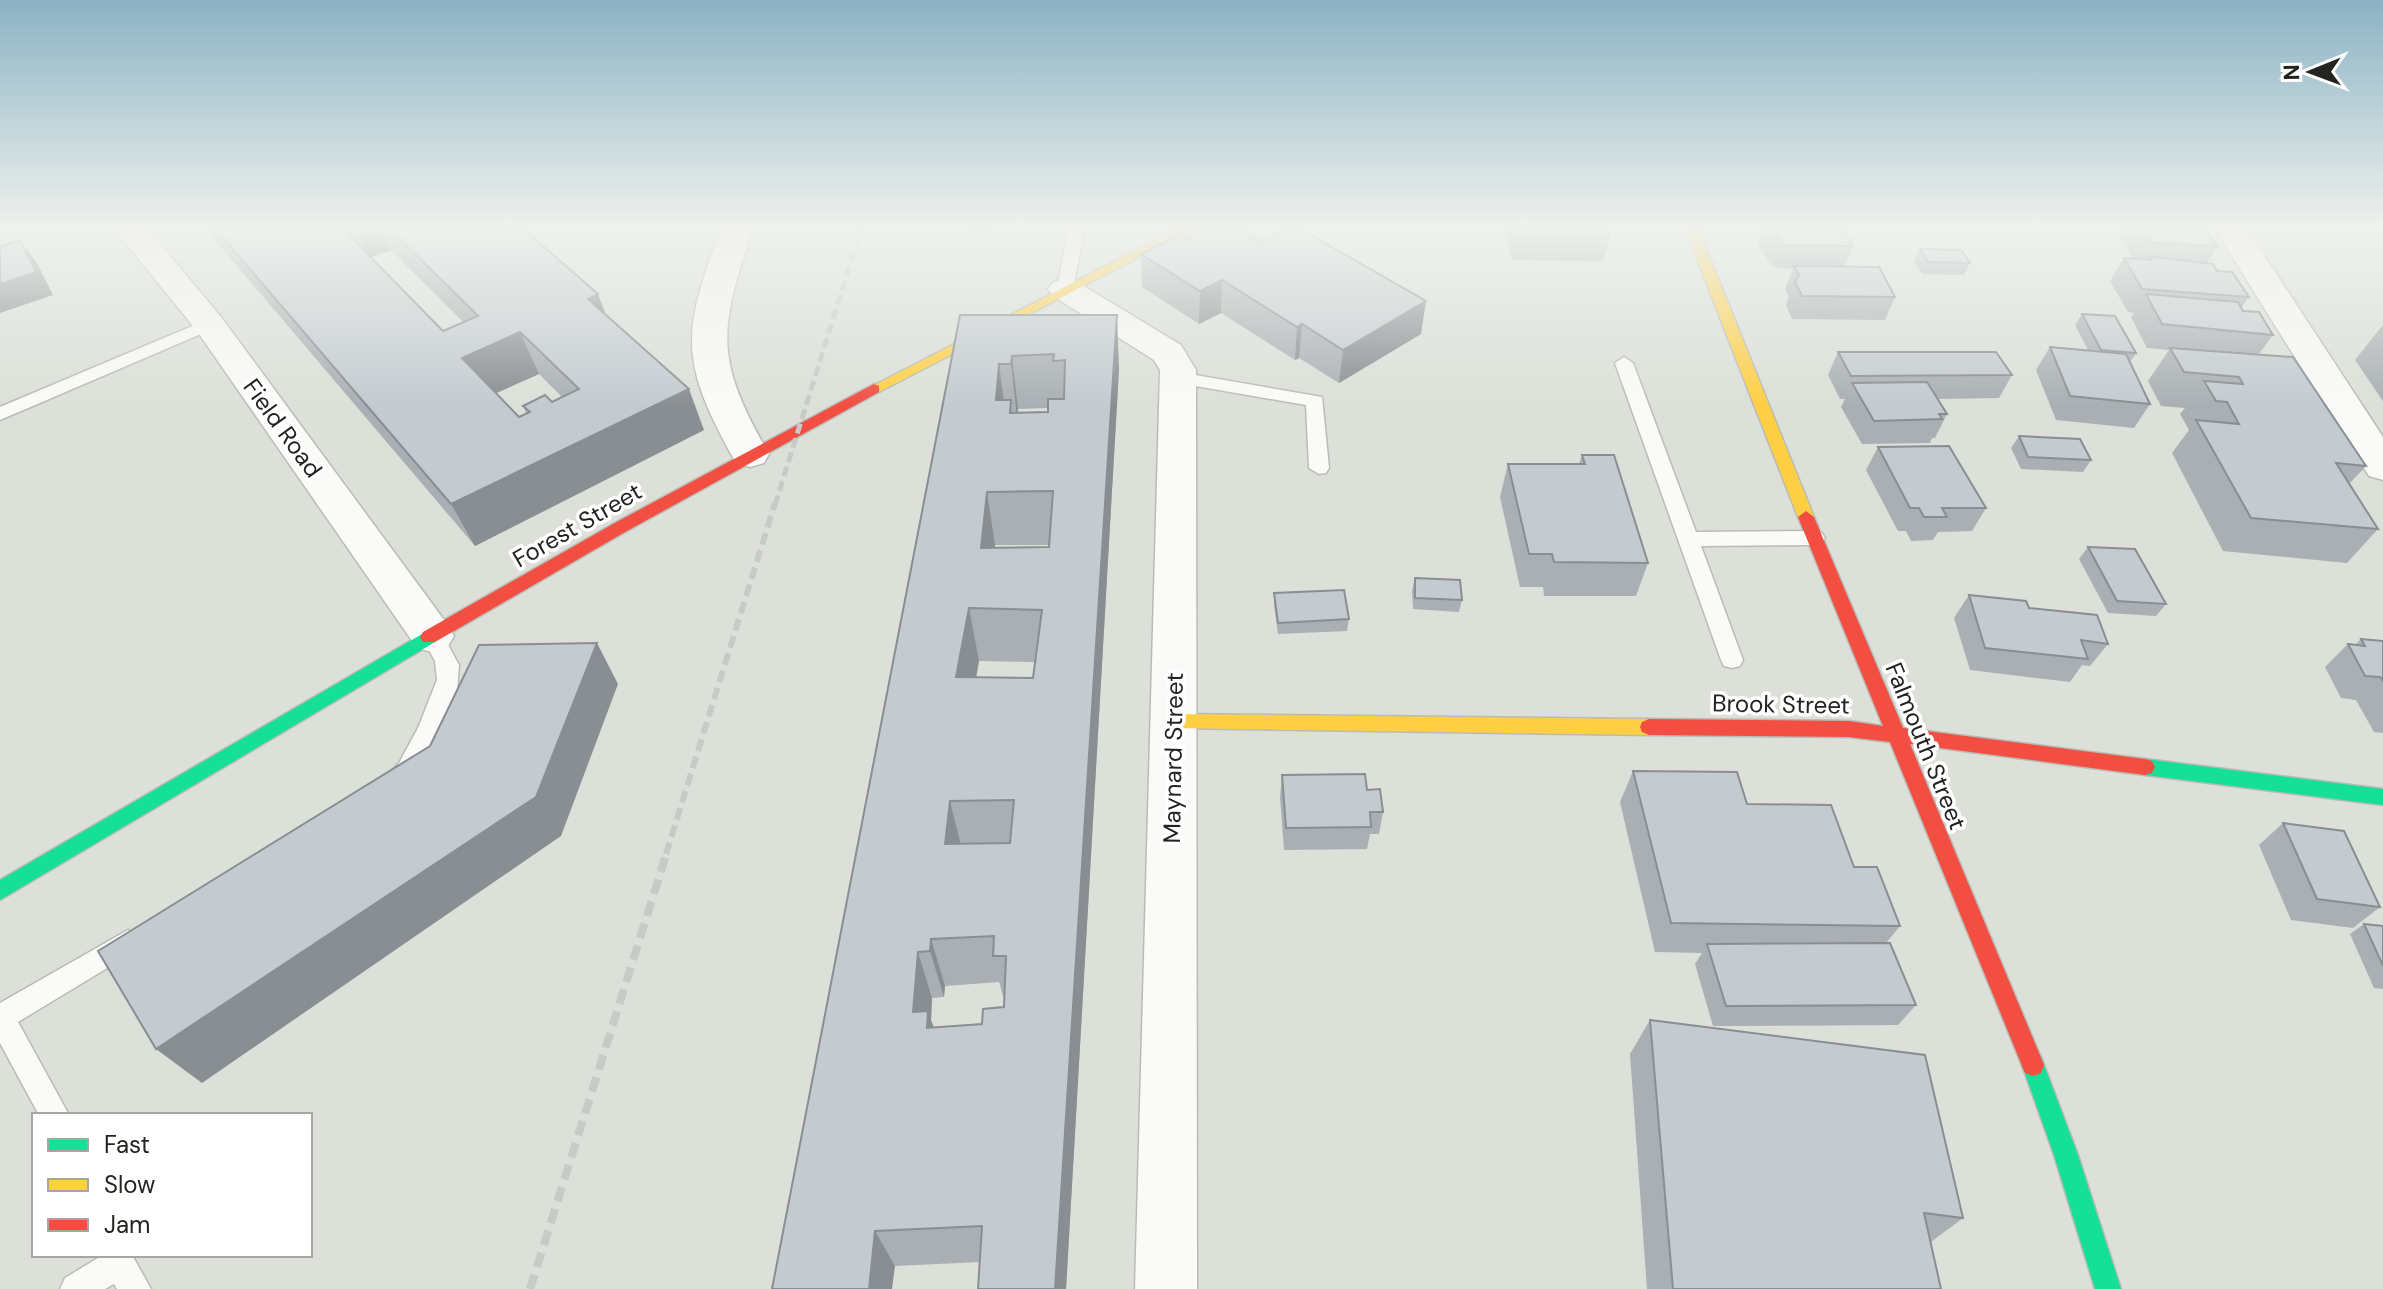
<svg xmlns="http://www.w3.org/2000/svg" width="2383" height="1289" viewBox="0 0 2383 1289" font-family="'DM Sans',sans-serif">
	<rect width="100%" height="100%" fill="#dce0d8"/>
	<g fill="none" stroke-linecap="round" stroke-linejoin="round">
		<defs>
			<g id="lane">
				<polygon points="1069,226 1085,226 1073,289 1065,294 1057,289"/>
				<polygon points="209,319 215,320 218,324 215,328 0,420 0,407"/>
				<polygon points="1624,357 1633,363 1696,532 1815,531 1822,533 1825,538 1822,543 1815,545 1701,546 1743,660 1740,666 1732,668 1724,666 1721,660 1615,363"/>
				<polygon points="1178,372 1322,397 1329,468 1326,473 1319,474 1309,468 1306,405 1172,382 1169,378 1172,374"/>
				<polygon points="432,628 440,630 459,665 457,693 415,777 396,789 388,786 384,779 399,763 418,728 437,680 435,661 421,636 424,630"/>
				<polygon points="128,930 137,934 141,942 137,950 18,1022 69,1115 39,1115 0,1043 0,1003"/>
				<polygon points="103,1255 132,1255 151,1289 117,1289 114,1284 105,1289 60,1289 65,1278"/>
			</g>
			<g id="street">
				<polygon points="112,226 145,226 221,317 447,624 454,636 447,648 432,652 417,648 197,331"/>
				<path d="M722,226H754C719,329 713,357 769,454L764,463L750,467L736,463L731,454C677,356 684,328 722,226Z"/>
				<polygon points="2213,226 2245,226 2383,437 2383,480 2369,476"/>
				<polygon points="1065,279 1077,282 1181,345 1196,370 1197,1289 1135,1289 1160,370 1154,360 1053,296 1048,289 1053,282"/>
			</g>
			<g id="fast">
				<polygon points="429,630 438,637 435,642 0,900 0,880"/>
				<polygon points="2145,759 2383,789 2383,805 2145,775 2138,773 2135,767 2138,761"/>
				<polygon points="2033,1054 2041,1057 2044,1065 2078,1155 2121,1289 2095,1289 2054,1155 2022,1065 2025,1057"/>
			</g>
			<g id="slow">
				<polygon points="1183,226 1199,226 879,392 869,392 867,389"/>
				<polygon points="1684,226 1697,226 1814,517 1812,521 1800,521 1798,517"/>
				<polygon points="1174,714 1649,719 1656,722 1658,727 1656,732 1649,735 1174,728 1167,726 1165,721 1167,716"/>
			</g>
			<g id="jam">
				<polygon points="874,384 879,386 879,392 625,532 435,642 423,642 420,637 423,632 613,524"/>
				<polygon points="1806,511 1814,517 1903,728 2145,759 2152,761 2155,767 2152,773 2145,775 1910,744 2044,1065 2041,1073 2033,1076 2025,1073 1890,742 1849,737 1649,735 1642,732 1640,727 1642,722 1649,719 1849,721 1883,726 1798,517"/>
			</g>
		</defs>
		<!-- lane casing -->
		<use href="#lane" stroke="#b9bcb6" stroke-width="3"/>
		<!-- street casing -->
		<use href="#street" stroke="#b9bcb6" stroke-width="3"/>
		<!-- fast casing -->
		<use href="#fast" stroke="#b9bcb6" stroke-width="3"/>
		<!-- slow casing -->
		<use href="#slow" stroke="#b9bcb6" stroke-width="3"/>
		<!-- jam casing -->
		<use href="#jam" stroke="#b9bcb6" stroke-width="3"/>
		<!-- lane -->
		<use href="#lane" fill="#fafaf9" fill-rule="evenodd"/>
		<!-- street -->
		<use href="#street" fill="#fafaf9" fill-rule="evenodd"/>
		<!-- fast -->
		<use href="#fast" fill="#16e098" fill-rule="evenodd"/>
		<!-- slow -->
		<use href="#slow" fill="#ffcf43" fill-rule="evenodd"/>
		<!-- jam -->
		<use href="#jam" fill="#f24e42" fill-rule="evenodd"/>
		<!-- rail-far2 -->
		<polyline stroke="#c8cac7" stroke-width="5" stroke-dasharray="10 5" stroke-linecap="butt" points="775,505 862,226"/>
		<!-- rail-far1 -->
		<polyline stroke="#c8cac7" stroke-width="6" stroke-dasharray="12 6" stroke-linecap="butt" points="666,854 775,503"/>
		<!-- rail -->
		<polyline stroke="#c8cac7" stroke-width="8" stroke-dasharray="15 8" stroke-linecap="butt" points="530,1289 667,852"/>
	</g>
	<!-- wall -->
	<g fill="#a9afb3" fill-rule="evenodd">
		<path d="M203,226H520L605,314L704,430L475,546ZM391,250L463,322L443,331L371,257ZM539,374L562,397L552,402L523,406L526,413L519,417L496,393Z"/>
		<polygon points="972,226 993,226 991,236 973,235"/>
		<polygon points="1504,226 1605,226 1610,238 1603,261 1512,260"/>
		<polygon points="1765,226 1841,226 1853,246 1845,267 1895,297 1885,320 1792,319 1786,305 1789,296 1785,289 1793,269 1777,268 1770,264 1758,244"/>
		<polygon points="2126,226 2203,226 2218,246 2207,263 2249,297 2241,308 2243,311 2273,335 2258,355 2366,466 2349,484 2378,529 2347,563 2223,551 2172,453 2189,430 2180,414 2185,408 2161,406 2148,381 2169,350 2147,348 2131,317 2134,313 2128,312 2110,281 2124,258 2133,258 2119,237"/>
		<polygon points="1187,238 1421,334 1339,383 1299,358 1295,360 1221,313 1199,324 1142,287 1141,254"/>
		<polygon points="1920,249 1970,263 1964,275 1922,274 1914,261"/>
		<polygon points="2082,314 2136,353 2130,362 2150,404 2134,428 2056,420 2036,370 2050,347 2088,350 2075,325"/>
		<path d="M960,315L1119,369L1066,1289H978L980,1262L895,1266L772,1289ZM1048,408V412L1018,413V409ZM995,545H1049V547H995ZM979,661L1035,662L1033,678L976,677ZM999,982L1005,1002L1004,1007L982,1024L934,1027L931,1020L932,998L944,997L945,986Z"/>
		<polygon points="2382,326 2383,326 2383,401 2355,360"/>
		<polygon points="1838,352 2012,375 1999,398 1937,399 1947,414 1935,438 1932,438 1930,443 1862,444 1841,407 1845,399 1840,399 1828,375"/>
		<polygon points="2019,436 2091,460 2083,472 2021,469 2011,448"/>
		<polygon points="1878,447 1986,508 1972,531 1938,532 1933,540 1911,541 1906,531 1898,531 1866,470"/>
		<polygon points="1582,455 1648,563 1636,596 1544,596 1543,587 1520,587 1500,497 1508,464 1579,464"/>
		<polygon points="2088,547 2166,604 2156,616 2108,613 2079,559"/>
		<polygon points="1415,578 1462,600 1459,612 1413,609 1412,590"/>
		<polygon points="1274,593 1349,619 1347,631 1278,634 1274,605"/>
		<polygon points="1969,595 2029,608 2108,644 2090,666 2082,665 2070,682 1970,670 1954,618"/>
		<polygon points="2361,639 2383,641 2383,733 2374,732 2356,700 2341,698 2325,667 2348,644 2355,645"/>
		<polygon points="1633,771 1747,804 1854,867 1900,926 1886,943 1916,1005 1898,1025 1713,1026 1695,964 1702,953 1655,952 1620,802"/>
		<polygon points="1282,775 1367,790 1383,812 1379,834 1370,834 1367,849 1284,850 1280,797"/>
		<polygon points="2283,823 2380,907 2353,928 2291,920 2259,845"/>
		<polygon points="2364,924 2383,926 2383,989 2374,988 2350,934"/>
		<polygon points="1650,1020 1963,1218 1931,1242 1941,1289 1647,1289 1630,1054"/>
	</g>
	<!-- shaded-wall -->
	<g fill="#898e92">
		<polygon points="334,226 349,226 360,246"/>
		<polygon points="353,226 378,226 391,250 370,258"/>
		<polygon points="20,240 37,263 53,295 0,313 0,284"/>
		<polygon points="1222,280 1221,313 1199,324 1200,291"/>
		<polygon points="598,294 614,336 588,299"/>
		<polygon points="1426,301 1421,334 1339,383 1343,350"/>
		<polygon points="1117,315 1119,369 1066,1289 1055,1289"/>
		<polygon points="1302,324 1299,358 1295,360 1297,327"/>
		<polygon points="520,332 539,374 483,399 462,358"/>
		<polygon points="1012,356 1018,409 1017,417 1011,364"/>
		<polygon points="999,364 1006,418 996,400"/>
		<polygon points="689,389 704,430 475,546 451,504"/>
		<polygon points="987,492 995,545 990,601 981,548"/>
		<polygon points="969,608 979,661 967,729 956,677"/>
		<polygon points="597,643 618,684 561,836 202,1083 156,1049"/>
		<polygon points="950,801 962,850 945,844"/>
		<polygon points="931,939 945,986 944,997 930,951"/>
		<polygon points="918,952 932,998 931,1020 943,1055 913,1012"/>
		<polygon points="875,1231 895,1266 892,1289 869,1289"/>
	</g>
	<!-- building -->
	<g fill="#c4cbd0" stroke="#898e92" stroke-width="2" fill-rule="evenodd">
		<path d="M213,226H340L443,331L478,316L387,226H520L598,294L588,299L689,389L451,504ZM520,332L579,389L552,402L545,395L523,406L530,412L519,417L462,358Z"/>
		<polygon points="1211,226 1235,226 1262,242 1293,226 1295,226 1426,301 1343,350 1302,324 1297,327 1222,280 1200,291 1141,254 1182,234 1187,238"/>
		<polygon points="1514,226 1605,226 1610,238 1517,237"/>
		<polygon points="1769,226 1841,226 1853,246 1786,245 1779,241"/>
		<polygon points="2140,226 2203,226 2218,246 2152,243"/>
		<polygon points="20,240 36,272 0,284 0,247"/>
		<polygon points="1920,249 1961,250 1970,263 1928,262"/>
		<polygon points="2151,257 2213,264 2217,271 2232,272 2249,297 2142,289 2124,258 2152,260"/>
		<polygon points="1794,266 1879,267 1895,297 1802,296 1795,282 1799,275"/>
		<polygon points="2146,294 2238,302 2243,311 2259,312 2273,335 2162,324"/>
		<polygon points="2082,314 2115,316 2136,353 2101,350"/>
		<path d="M960,315H1117L1055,1289H978L982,1226L875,1231L869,1289H772ZM1054,354L1053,361L1065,360L1064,399H1048V412L1010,413L1011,400H996L999,364H1011L1012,356ZM1053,491L1049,547L981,548L987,492ZM969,608L1042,610L1033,678L956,677ZM1014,800L1010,843L945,844L950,801ZM994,936L993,956H1006L1004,1007L983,1009L982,1024L927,1028L928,1011L913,1012L918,952L930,951L931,939Z"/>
		<polygon points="2050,347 2126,354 2150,404 2070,396"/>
		<polygon points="2170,348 2293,357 2366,466 2336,463 2378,529 2251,518 2196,420 2239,424 2227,402 2216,401 2204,381 2243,384 2239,377 2184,372"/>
		<polygon points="1838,352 1996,352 2012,375 1851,376"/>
		<polygon points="1927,382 1947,414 1939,414 1942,419 1874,421 1852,383"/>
		<polygon points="2019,436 2080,439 2091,460 2028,457"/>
		<polygon points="1949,446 1986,508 1942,508 1947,517 1924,517 1919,508 1910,508 1878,447"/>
		<polygon points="1582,455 1614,455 1648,563 1554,562 1552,554 1529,554 1508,464 1585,464"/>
		<polygon points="2088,547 2135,549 2166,604 2117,601"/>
		<polygon points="1415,578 1460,580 1462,600 1415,598"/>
		<polygon points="1344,590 1349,619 1278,623 1274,593"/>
		<polygon points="1969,595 2026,601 2029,608 2097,615 2108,644 2081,640 2088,659 1985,648"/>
		<polygon points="2361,639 2383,641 2383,681 2380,677 2365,676 2348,644 2365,646"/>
		<polygon points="597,643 536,797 156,1049 98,951 430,746 479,645"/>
		<polygon points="1633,771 1737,772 1747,804 1831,805 1854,867 1877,867 1900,926 1671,923"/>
		<polygon points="1365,774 1367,790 1380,789 1383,812 1370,812 1371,827 1286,828 1282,775"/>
		<polygon points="2283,823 2344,831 2380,907 2317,899"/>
		<polygon points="2364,924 2383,926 2383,966"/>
		<polygon points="1890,943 1916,1005 1726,1006 1707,944"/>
		<polygon points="1650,1020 1925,1055 1963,1218 1924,1213 1941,1289 1673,1289"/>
	</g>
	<!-- sky -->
	<linearGradient id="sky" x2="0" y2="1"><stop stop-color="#8bb3c4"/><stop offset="0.56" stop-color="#eff1ed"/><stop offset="1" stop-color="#eff1ed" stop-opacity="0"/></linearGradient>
	<rect width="2383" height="406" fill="url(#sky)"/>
	<g text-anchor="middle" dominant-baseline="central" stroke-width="7" stroke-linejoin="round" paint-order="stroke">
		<!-- street labels -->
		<g font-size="24" fill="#21241f" stroke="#fff">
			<text transform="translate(283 428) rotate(54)">Field Road</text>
			<text transform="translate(577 525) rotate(-30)">Forest Street</text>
			<text transform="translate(1781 704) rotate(1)">Brook Street</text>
			<text transform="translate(1926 746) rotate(68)">Falmouth Street</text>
			<text transform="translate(1173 758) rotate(-89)">Maynard Street</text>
		</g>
	</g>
	<!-- legend -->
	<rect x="32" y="1113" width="280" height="144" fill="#ffffff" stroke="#a6a7a5" stroke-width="2"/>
	<rect x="48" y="1139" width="40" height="12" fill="#16e098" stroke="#a6a7a5" stroke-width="2"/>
	<text x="104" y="1153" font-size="24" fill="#21241f">Fast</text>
	<rect x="48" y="1179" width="40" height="12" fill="#ffcf43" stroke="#a6a7a5" stroke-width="2"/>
	<text x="104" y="1193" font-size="24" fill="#21241f">Slow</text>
	<rect x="48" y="1219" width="40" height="12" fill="#f24e42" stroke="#a6a7a5" stroke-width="2"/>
	<text x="104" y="1233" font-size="24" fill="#21241f">Jam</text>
	<!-- north arrow -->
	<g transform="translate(2311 72) rotate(269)" stroke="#ffffff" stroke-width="6" paint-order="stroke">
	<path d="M0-6L14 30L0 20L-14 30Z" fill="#21241f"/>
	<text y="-12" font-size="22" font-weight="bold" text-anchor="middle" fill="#21241f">N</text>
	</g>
</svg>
